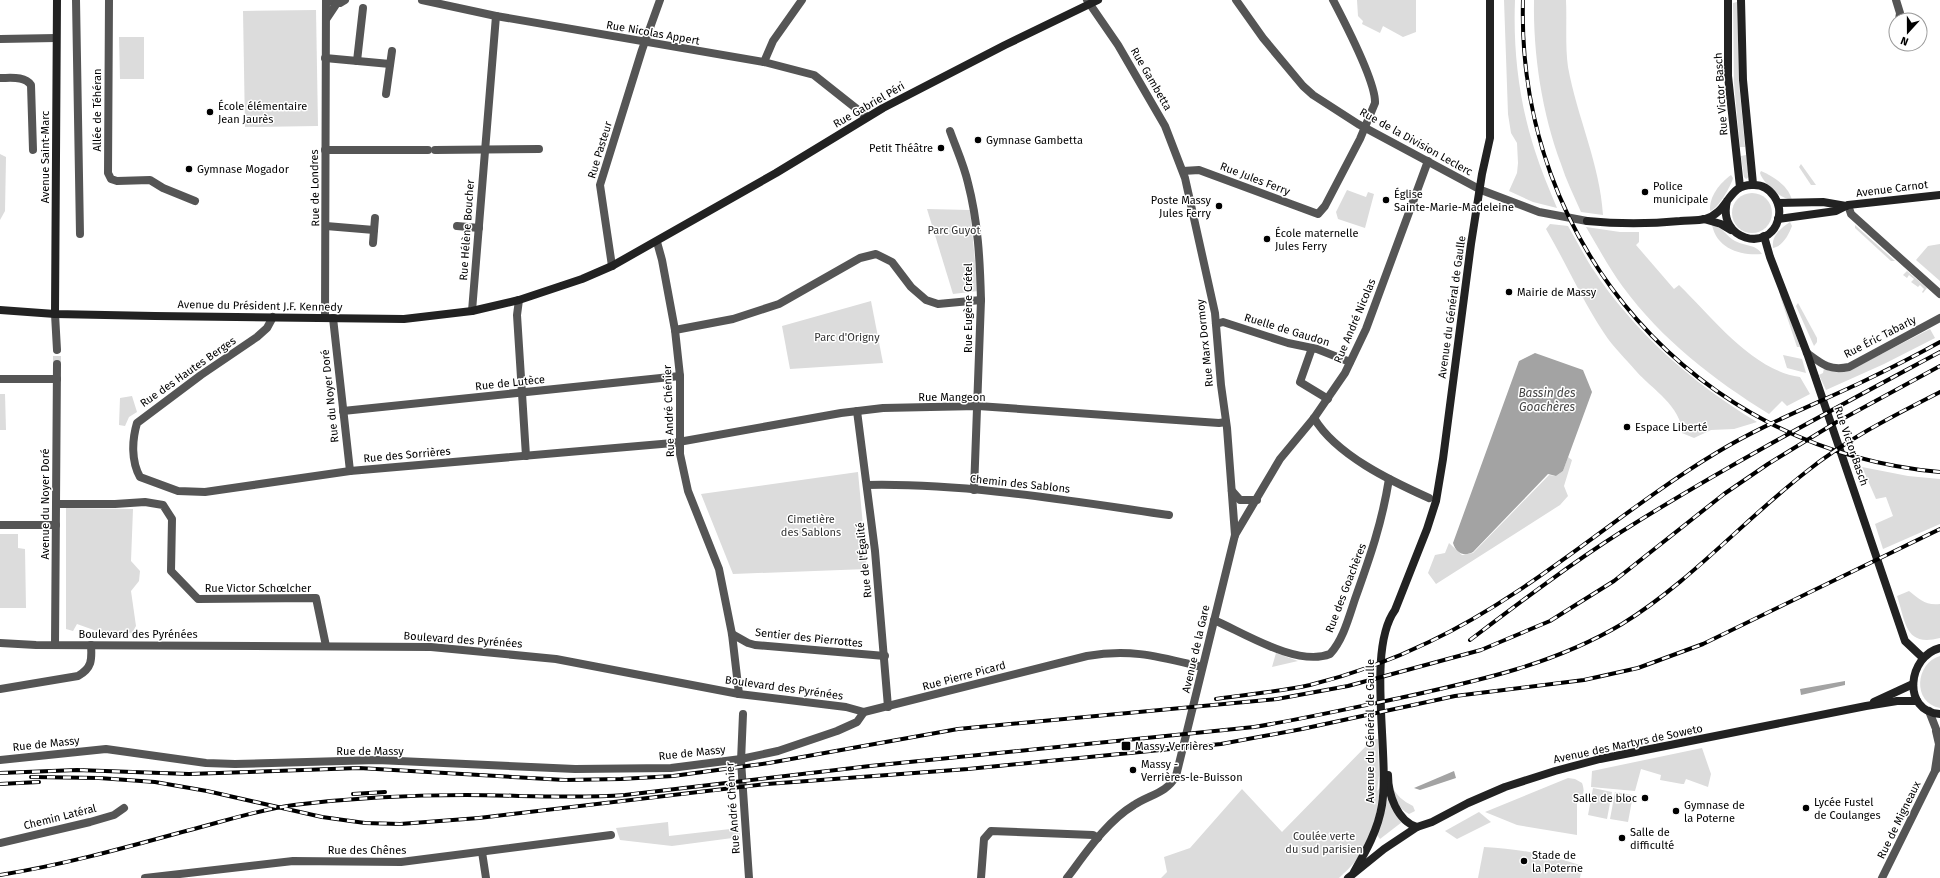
<svg xmlns="http://www.w3.org/2000/svg" width="1940" height="878" viewBox="0 0 1940 878" font-family="'Fira Sans',sans-serif">
	<rect width="100%" height="100%" fill="#fff"/>
	<!-- green -->
	<g fill="#dcdcdc">
		<polygon points="1357,0 1416,0 1416,32 1403,37 1383,26 1380,33 1362,24 1363,21 1358,16"/>
		<path d="M1504,0H1515C1513,51 1519,102 1535,151C1541,170 1549,189 1557,208L1533,202L1509,191L1517,173L1518,163L1517,143L1511,133L1508,114Z"/>
		<path d="M1534,0H1566C1567,22 1565,46 1568,67C1577,117 1600,164 1603,215L1581,212C1574,196 1566,180 1561,164C1542,113 1533,54 1534,0Z"/>
		<polygon points="1737,2 1739,83 1745,147 1740,147 1734,83 1733,3"/>
		<polygon points="316,10 318,126 245,127 243,11"/>
		<polygon points="119,37 144,37 144,79 120,79"/>
		<polygon points="0,154 6,157 5,211 0,220"/>
		<polygon points="1746,155 1749,177 1746,179 1744,177 1741,156"/>
		<polygon points="1801,164 1816,185 1811,185 1799,167"/>
		<path d="M1761,171C1774,177 1788,185 1792,200C1780,199 1763,183 1760,173Z"/>
		<path d="M1731,175L1733,178C1731,186 1718,209 1710,211C1709,196 1720,183 1731,175Z"/>
		<polygon points="1347,190 1366,197 1368,192 1374,194 1365,228 1338,219 1336,212"/>
		<circle cx="1752" cy="213" r="20"/>
		<polygon points="927,209 970,210 978,291 953,294"/>
		<path d="M1790,222L1792,226C1789,234 1783,246 1773,248C1771,236 1781,228 1790,222Z"/>
		<path d="M1550,224L1568,226C1576,240 1584,255 1592,268C1635,333 1691,382 1757,422L1734,429L1711,430L1694,438L1682,433C1682,407 1652,389 1636,371C1626,359 1613,347 1604,333C1582,300 1566,263 1546,229Z"/>
		<path d="M1712,225C1723,227 1726,236 1735,241C1744,246 1756,244 1762,254C1741,256 1717,249 1712,225Z"/>
		<polygon points="1855,225 1895,261 1891,261 1855,228"/>
		<path d="M1586,227L1620,232H1639V242L1636,245L1674,289L1679,285C1712,317 1753,371 1800,377L1810,394L1787,406L1782,401L1769,414C1714,380 1661,339 1623,287C1609,268 1598,247 1586,227Z"/>
		<polygon points="1940,244 1940,281 1916,260 1928,246"/>
		<polygon points="1907,271 1927,288 1923,293 1922,292 1924,289 1920,285 1918,287 1911,282 1914,279 1909,275 1907,278 1903,275"/>
		<polygon points="1781,294 1800,347 1797,347 1780,296"/>
		<polygon points="871,301 883,363 790,369 782,326"/>
		<polygon points="1798,303 1817,338 1817,342 1814,346 1796,306"/>
		<path d="M1930,329L1935,338L1884,364L1826,390L1819,375L1823,373L1824,368C1834,374 1842,373 1852,369Z"/>
		<polygon points="1783,355 1802,359 1806,373 1787,368"/>
		<polygon points="0,394 5,394 6,430 0,430"/>
		<polygon points="132,396 137,412 129,417 125,426 119,425 120,398"/>
		<polygon points="1568,457 1572,460 1564,486 1568,496 1560,505 1436,584 1428,573 1435,555 1445,553 1449,543 1462,555 1473,553 1549,475 1556,476 1563,471"/>
		<polygon points="1862,467 1908,476 1940,479 1940,524 1883,549 1875,524 1893,516 1886,497 1876,499"/>
		<polygon points="858,472 867,569 733,574 701,494"/>
		<polygon points="66,508 133,509 131,561 140,571 139,581 131,591 136,626 132,633 105,634 77,624 73,631 66,629"/>
		<polygon points="0,534 18,534 18,548 25,549 26,608 0,608"/>
		<path d="M1909,591C1919,599 1926,606 1940,604V638C1905,647 1906,623 1897,596Z"/>
		<polygon points="1276,653 1298,661 1272,667"/>
		<path d="M1940,656V708C1912,703 1915,663 1940,656Z"/>
		<path d="M1373,739H1378L1379,775L1377,791L1380,788C1378,811 1372,839 1358,858C1353,865 1345,872 1339,878H1161L1167,872L1164,857L1190,848L1242,789L1282,832Z"/>
		<polygon points="1702,748 1711,774 1708,787 1686,779 1684,784 1682,784 1660,780 1661,775 1641,769 1635,791 1591,787 1592,771"/>
		<path d="M1568,778L1575,779L1582,783C1585,791 1584,796 1577,802V835L1517,825L1485,812Z"/>
		<path d="M1392,786C1397,796 1403,801 1413,806L1415,811L1409,814C1398,809 1394,797 1392,786Z"/>
		<polygon points="1593,788 1612,792 1607,819 1588,815"/>
		<polygon points="1615,792 1633,795 1628,822 1610,819"/>
		<polygon points="1388,797 1402,822 1380,839 1377,835"/>
		<polygon points="1479,812 1491,822 1457,839 1445,831"/>
		<polygon points="668,822 669,836 739,828 740,837 672,846 620,840 616,828"/>
		<path d="M1484,847C1520,849 1547,854 1582,866L1580,878H1478Z"/>
	</g>
	<!-- water -->
	<g fill="#a3a3a3">
		<path d="M1535,353L1583,370L1592,392L1563,471L1556,476L1548,474L1473,552C1464,557 1456,553 1453,543L1519,361Z"/>
		<polygon points="1845,681 1845,685 1801,695 1800,689"/>
		<polygon points="1454,771 1456,778 1420,790 1414,788"/>
	</g>
	<g fill="none" stroke-linecap="round" stroke-linejoin="round">
		<!-- street-tunnel -->
		<polyline stroke="#d9d9d9" stroke-width="8" stroke-dasharray="8 4" stroke-linecap="butt" points="57,364 57,350"/>
		<!-- street -->
		<g stroke="#555" stroke-width="8">
			<polyline points="76,0 80,234"/>
			<polyline points="109,0 108,173 111,179 117,181 150,180 163,188 195,201"/>
			<polyline points="422,0 496,16 764,62 814,75 867,117"/>
			<polyline points="1087,0 1118,45 1165,126 1185,178 1215,313 1221,385 1227,428 1235,535"/>
			<polyline points="1236,0 1263,38 1303,86 1313,95 1358,124 1481,190 1539,212 1587,221"/>
			<polyline points="1896,0 1900,13 1899,20"/>
			<polyline points="332,2 340,3 345,0"/>
			<polyline points="327,18 337,3"/>
			<polyline points="0,39 56,38"/>
			<polyline points="325,58 390,64"/>
			<polyline points="357,61 363,8"/>
			<polyline points="764,62 773,41 802,0"/>
			<path d="M1,78C11,78 25,76 31,85L33,150"/>
			<polyline points="386,94 392,51"/>
			<path d="M950,131C956,148 964,165 968,183C978,221 980,261 981,300L974,490"/>
			<polyline points="325,150 428,150"/>
			<polyline points="435,150 539,149"/>
			<path d="M1183,171L1199,170L1318,214L1325,206L1360,139L1375,103C1376,82 1344,21 1333,0"/>
			<polyline points="1848,205 1851,214 1940,294"/>
			<polyline points="326,226 374,230"/>
			<polyline points="457,226 479,228"/>
			<polyline points="657,242 662,260 675,330 680,376 680,454 688,491 719,569 732,634 739,694"/>
			<polyline points="373,243 375,218"/>
			<polyline points="612,266 600,185 642,50 660,0"/>
			<polyline points="519,300 517,315 526,456"/>
			<polyline points="472,311 496,16"/>
			<polyline points="55,314 57,350"/>
			<path d="M273,317L267,328L257,337L201,375L137,423C132,440 131,461 140,477L178,491L205,492L350,471L673,443L841,413L883,408L978,406L1219,423L1226,422"/>
			<polyline points="325,318 326,0"/>
			<polyline points="333,318 350,471"/>
			<polyline points="1216,324 1223,322 1288,343 1317,349 1350,362"/>
			<polyline points="675,330 733,319 779,304 860,258 876,254 892,262 911,287 926,300 938,304 981,300"/>
			<polyline points="1312,348 1300,382 1328,399"/>
			<path d="M1807,353C1823,365 1830,371 1849,367L1940,318"/>
			<polyline points="0,379 57,379"/>
			<polyline points="343,411 680,376"/>
			<polyline points="857,411 875,551 888,707"/>
			<path d="M1314,418C1336,455 1391,481 1429,498"/>
			<path d="M867,485C966,483 1071,501 1169,515"/>
			<polyline points="1232,491 1240,500 1257,500"/>
			<polyline points="56,504 115,504 145,502 163,505 172,519 171,571 198,599 316,598 326,646"/>
			<polyline points="0,525 56,525"/>
			<path d="M1214,620C1244,633 1297,667 1330,654C1343,640 1349,617 1355,599C1370,557 1382,523 1389,479"/>
			<polyline points="732,634 748,643 755,645 885,656"/>
			<polyline points="0,643 36,645 431,647 556,659 739,694 846,707 864,712"/>
			<polyline points="55,645 57,364"/>
			<path d="M0,689L78,676C92,668 92,660 91,645"/>
			<polyline points="1929,711 1938,734"/>
			<polyline points="743,714 741,761 749,878"/>
			<path d="M0,760L106,749L206,763L235,764L377,760L575,769L671,768L741,759L778,751L837,731L857,722L864,712L1087,656C1131,648 1160,657 1202,667"/>
			<polyline points="1935,770 1939,744 1936,731"/>
			<polyline points="0,843 90,822 114,815 124,808"/>
			<polyline points="482,852 486,878"/>
			<polyline points="145,878 293,861 401,862 611,835"/>
			<polyline points="981,878 984,839 991,831 1093,835 1098,838"/>
			<path d="M1067,878C1086,853 1106,822 1134,805C1149,795 1167,793 1176,776L1235,535L1280,459L1314,418L1345,373L1366,329L1428,161"/>
			<polyline points="1882,878 1935,771 1940,765"/>
		</g>
		<!-- secondary -->
		<g stroke="#222" stroke-width="8">
			<polyline points="1728,0 1728,76 1740,187"/>
			<polyline points="1741,0 1743,80 1753,184"/>
			<polyline points="1778,203 1823,202 1846,206"/>
			<polyline points="1704,219 1721,224 1731,230"/>
			<polyline points="1778,219 1836,211 1848,205 1940,195"/>
			<path d="M1587,221C1618,224 1649,224 1680,221C1688,220 1697,221 1705,219C1730,212 1727,183 1754,185C1771,185 1783,204 1778,220C1769,253 1717,240 1727,201"/>
			<polyline points="1764,236 1770,257 1807,353 1905,641 1923,658"/>
			<polyline points="0,310 55,314 155,316 404,319 472,311 519,300 582,279 612,266 776,173 883,108 1005,45 1098,0"/>
			<polyline points="55,314 57,0"/>
			<path d="M1940,648C1908,656 1901,711 1940,714"/>
			<polyline points="1874,702 1913,684"/>
			<path d="M1388,775C1388,794 1397,821 1417,827"/>
			<path d="M1354,872C1366,851 1378,830 1382,805C1390,755 1366,650 1395,610L1427,529L1436,501L1443,459L1471,244L1482,174L1490,138V0"/>
			<polyline points="1348,878 1384,849 1417,827 1432,822 1468,803 1505,787 1555,771 1600,759 1866,706 1897,701 1917,701"/>
		</g>
		<defs>
			<g id="rail">
				<path d="M1523,0C1516,245 1695,450 1940,472"/>
				<path d="M1470,640C1519,603 1569,565 1621,532C1724,467 1832,410 1940,352"/>
				<path d="M1216,699C1247,694 1279,692 1310,685C1350,675 1392,660 1429,642C1533,593 1618,512 1716,453C1762,425 1811,406 1860,383C1887,370 1913,357 1940,342"/>
				<polyline points="0,773 77,770 189,774 359,768 565,780 621,779 673,776 769,763 958,729 1277,699 1348,686 1481,650 1550,621 1614,581 1724,494 1768,464 1835,423 1940,366"/>
				<polyline points="31,777 99,778 155,782 207,791 322,817 365,823 400,824 479,818 767,784 968,769 1221,744 1302,729 1455,696 1584,680 1638,668 1703,644 1940,529"/>
				<polyline points="0,784 39,782"/>
				<polyline points="353,794 385,792"/>
				<path d="M0,875C63,865 124,848 186,831C222,822 257,810 294,805C351,798 409,795 466,795C519,795 572,799 625,795L870,766L1254,727C1303,719 1351,708 1400,698C1477,681 1553,665 1622,624C1690,582 1743,521 1806,472C1847,439 1893,416 1940,392"/>
			</g>
		</defs>
		<!-- rail casing -->
		<use href="#rail" stroke="#000" stroke-width="4"/>
		<!-- rail -->
		<use href="#rail" stroke="#fff" stroke-width="2.5" stroke-dasharray="8" stroke-linecap="butt"/>
	</g>
	<!-- markers -->
	<g fill="#000" stroke="#fff" stroke-width="1.5">
		<circle cx="210" cy="112" r="4"/>
		<circle cx="978" cy="140" r="4"/>
		<circle cx="941" cy="148" r="4"/>
		<circle cx="189" cy="169" r="4"/>
		<circle cx="1645" cy="192" r="4"/>
		<circle cx="1386" cy="200" r="4"/>
		<circle cx="1219" cy="206" r="4"/>
		<circle cx="1267" cy="239" r="4"/>
		<circle cx="1509" cy="292" r="4"/>
		<circle cx="1627" cy="427" r="4"/>
		<rect x="1121" y="741" width="10" height="10" rx="2"/>
		<circle cx="1133" cy="770" r="4"/>
		<circle cx="1645" cy="798" r="4"/>
		<circle cx="1806" cy="808" r="4"/>
		<circle cx="1676" cy="811" r="4"/>
		<circle cx="1622" cy="838" r="4"/>
		<circle cx="1524" cy="861" r="4"/>
	</g>
	<g text-anchor="middle" dominant-baseline="central" stroke-width="3" stroke-linejoin="round" paint-order="stroke">
		<!-- street labels -->
		<g font-size="11" fill="#000" stroke="#fff">
			<text transform="translate(653 33) rotate(10)">Rue Nicolas Appert</text>
			<text transform="translate(1151 79) rotate(60)">Rue Gambetta</text>
			<text transform="translate(1721 94) rotate(-94)">Rue Victor Basch</text>
			<text transform="translate(869 105) rotate(-30)">Rue Gabriel Péri</text>
			<text transform="translate(97 110) rotate(-90)">Allée de Téhéran</text>
			<text transform="translate(1416 142) rotate(29)">Rue de la Division Leclerc</text>
			<text transform="translate(600 150) rotate(-73)">Rue Pasteur</text>
			<text transform="translate(45 157) rotate(-90)">Avenue Saint-Marc</text>
			<text transform="translate(1255 179) rotate(21)">Rue Jules Ferry</text>
			<text transform="translate(315 188) rotate(-91)">Rue de Londres</text>
			<text transform="translate(1892 189) rotate(-7)">Avenue Carnot</text>
			<text transform="translate(467 230) rotate(-86)">Rue Hélène Boucher</text>
			<text transform="translate(260 306) rotate(1)">Avenue du Président J.F. Kennedy</text>
			<text transform="translate(1452 307) rotate(-82)">Avenue du Général de Gaulle</text>
			<text transform="translate(968 308) rotate(-90)">Rue Eugène Crétel</text>
			<text transform="translate(1355 321) rotate(-67)">Rue André Nicolas</text>
			<text transform="translate(1287 330) rotate(17)">Ruelle de Gaudon</text>
			<text transform="translate(1880 337) rotate(-27)">Rue Éric Tabarly</text>
			<text transform="translate(1205 343) rotate(-96)">Rue Marx Dormoy</text>
			<text transform="translate(188 372) rotate(-35)">Rue des Hautes Berges</text>
			<text transform="translate(510 383) rotate(-6)">Rue de Lutèce</text>
			<text transform="translate(330 396) rotate(-96)">Rue du Noyer Doré</text>
			<text x="952" y="397">Rue Mangeon</text>
			<text transform="translate(669 411) rotate(-92)">Rue André Chénier</text>
			<text transform="translate(1851 446) rotate(71)">Rue Victor Basch</text>
			<text transform="translate(407 455) rotate(-5)">Rue des Sorrières</text>
			<text transform="translate(1020 484) rotate(6)">Chemin des Sablons</text>
			<text transform="translate(45 504) rotate(-90)">Avenue du Noyer Doré</text>
			<text transform="translate(864 560) rotate(-96)">Rue de l'Égalité</text>
			<text x="258" y="588">Rue Victor Schœlcher</text>
			<text transform="translate(1346 588) rotate(-69)">Rue des Goachères</text>
			<text x="138" y="634">Boulevard des Pyrénées</text>
			<text transform="translate(809 638) rotate(6)">Sentier des Pierrottes</text>
			<text transform="translate(463 640) rotate(4)">Boulevard des Pyrénées</text>
			<text transform="translate(1196 649) rotate(-77)">Avenue de la Gare</text>
			<text transform="translate(964 676) rotate(-15)">Rue Pierre Picard</text>
			<text transform="translate(784 688) rotate(8)">Boulevard des Pyrénées</text>
			<text transform="translate(1370 731) rotate(-90)">Avenue du Général de Gaulle</text>
			<text transform="translate(46 744) rotate(-6)">Rue de Massy</text>
			<text transform="translate(1628 744) rotate(-12)">Avenue des Martyrs de Soweto</text>
			<text x="370" y="751">Rue de Massy</text>
			<text transform="translate(692 753) rotate(-6)">Rue de Massy</text>
			<text transform="translate(733 808) rotate(-94)">Rue André Chénier</text>
			<text transform="translate(60 817) rotate(-14)">Chemin Latéral</text>
			<text transform="translate(1899 820) rotate(-64)">Rue de Migneaux</text>
			<text x="367" y="850">Rue des Chênes</text>
		</g>
		<!-- poi labels -->
		<g font-size="11" fill="#000" stroke="#fff" text-anchor="start">
			<text x="218" y="106">École élémentaire<tspan x="218" dy="13">Jean Jaurès</tspan></text>
			<text x="986" y="140">Gymnase Gambetta</text>
			<text x="933" y="148" text-anchor="end">Petit Théâtre</text>
			<text x="197" y="169">Gymnase Mogador</text>
			<text x="1653" y="186">Police<tspan x="1653" dy="13">municipale</tspan></text>
			<text x="1394" y="194">Église<tspan x="1394" dy="13">Sainte-Marie-Madeleine</tspan></text>
			<text x="1211" y="200" text-anchor="end">Poste Massy<tspan x="1211" dy="13">Jules Ferry</tspan></text>
			<text x="1275" y="233">École maternelle<tspan x="1275" dy="13">Jules Ferry</tspan></text>
			<text x="1517" y="292">Mairie de Massy</text>
			<text x="1635" y="427">Espace Liberté</text>
			<text x="1135" y="746">Massy-Verrières</text>
			<text x="1141" y="764">Massy -<tspan x="1141" dy="13">Verrières-le-Buisson</tspan></text>
			<text x="1637" y="798" text-anchor="end">Salle de bloc</text>
			<text x="1814" y="802">Lycée Fustel<tspan x="1814" dy="13">de Coulanges</tspan></text>
			<text x="1684" y="805">Gymnase de<tspan x="1684" dy="13">la Poterne</tspan></text>
			<text x="1630" y="832">Salle de<tspan x="1630" dy="13">difficulté</tspan></text>
			<text x="1532" y="855">Stade de<tspan x="1532" dy="13">la Poterne</tspan></text>
		</g>
		<!-- park labels -->
		<g font-size="11" fill="#333" stroke="#fff">
			<text x="954" y="230">Parc Guyot</text>
			<text x="847" y="337">Parc d'Origny</text>
			<text x="811" y="519">Cimetière<tspan x="811" dy="13">des Sablons</tspan></text>
			<text x="1324" y="836">Coulée verte<tspan x="1324" dy="13">du sud parisien</tspan></text>
		</g>
		<!-- water labels -->
		<g font-size="12" font-style="italic" fill="#444" stroke="#fff">
			<text x="1547" y="393">Bassin des<tspan x="1547" dy="14">Goachères</tspan></text>
		</g>
	</g>
	<!-- north arrow -->
	<g transform="translate(1908 32) rotate(201)"><circle r="19" fill="#ffffff" stroke="#999999"/>
	<path d="M0-3L7 15L0 10L-7 15Z" fill="#000000"/>
	<text y="-6" font-size="11" font-weight="bold" text-anchor="middle" fill="#000000">N</text>
	</g>
</svg>
